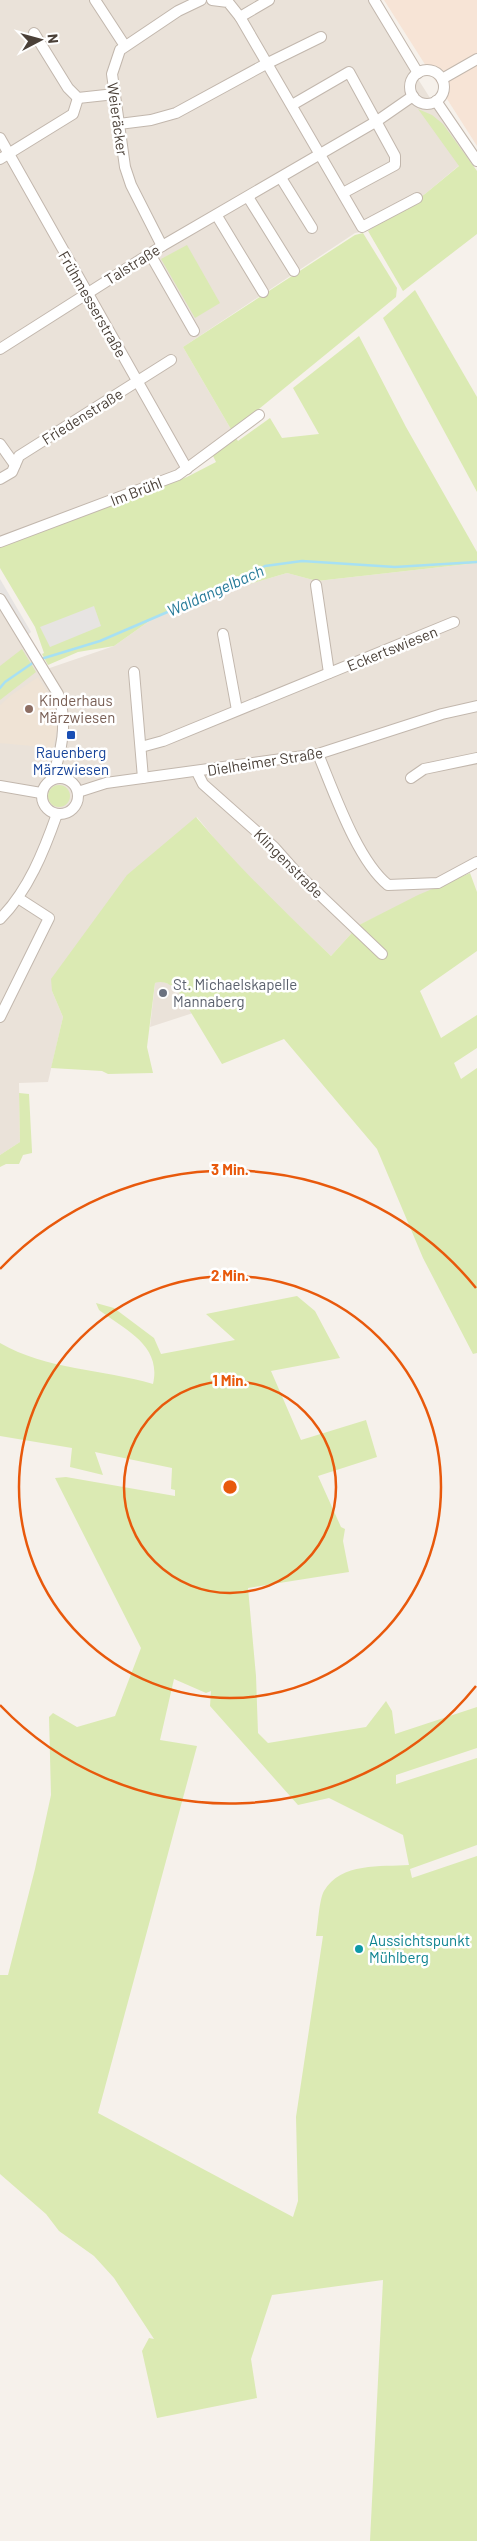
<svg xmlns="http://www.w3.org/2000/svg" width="477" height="2541" viewBox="0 0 477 2541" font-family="Barlow,sans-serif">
	<rect width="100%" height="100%" fill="#f6f1eb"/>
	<!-- residential -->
	<g fill="#eae2d9">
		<polygon points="0,0 368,0 468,158 425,194 371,230 355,233 183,347 232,431 183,468 0,539"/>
		<polygon points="477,563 477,869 359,925 331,956 269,897 222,848 197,817 52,991 63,1017 48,1082 19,1083 20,1142 0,1155 0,610 38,672 114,646 155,617 215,594 287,573 317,581"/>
		<polygon points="160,981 172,985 178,991 193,1013 150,1027 155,983"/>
	</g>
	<!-- commercial -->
	<polygon fill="#f7e4d6" points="384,0 477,0 477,146"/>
	<!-- education -->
	<polygon fill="#efe3d5" points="38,677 60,713 53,748 0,743 0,705 11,695"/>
	<!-- green -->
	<g fill="#dbeab3" fill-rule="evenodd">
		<polygon points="418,109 432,115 443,124 477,171 477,234 403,291 368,231 425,194 459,166"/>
		<polygon points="363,233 397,288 396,297 232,431 183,347 355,235"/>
		<polygon points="187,245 220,303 195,318 161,259"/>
		<polygon points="415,290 477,397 477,492 383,318"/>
		<polygon points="359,336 406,427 477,552 477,563 317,581 287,573 215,594 155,617 114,646 78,652 48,665 42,654 44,653 35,627 0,568 0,547 187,477 216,462 212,454 235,437 238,441 270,418 282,438 319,434 293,388"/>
		<polygon points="22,649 36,672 0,700 0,666"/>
		<circle cx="59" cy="796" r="11"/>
		<path d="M196,817C238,867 284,911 331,956L359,925L418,895L470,873L477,892V951L420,991L441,1038L477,1015V1048L454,1063L461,1079L477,1068V1353L473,1354L423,1258L377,1149L284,1039L222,1064L178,991C171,985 164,980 155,983L147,1047L153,1073L108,1074L102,1071L51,1068L63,1017L52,991L51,979L127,875Z"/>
		<polygon points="19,1093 29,1094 32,1151 32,1153 23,1155 19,1164 6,1164 0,1167 0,1155 20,1142"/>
		<path d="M297,1296L315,1311L340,1358L271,1371L301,1440L366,1420L377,1457L318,1476L341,1527L345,1529L343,1541L349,1572L248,1588L256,1676L258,1733L268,1743L366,1727L386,1701L392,1711L395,1734L477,1707V1748L396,1775V1784L477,1758V1845L410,1869L412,1878L477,1856V2541H370L383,2280L272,2295L251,2359L257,2398L157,2418L142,2351L149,2338L154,2339L114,2278L94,2256L59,2231L46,2214L0,2174V1975H8L35,1869L51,1795L49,1717L53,1713L77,1727L115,1716L141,1648L55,1478L66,1477L175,1496V1490L171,1489L172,1468L95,1452L103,1475L70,1467L72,1448L0,1436V1343C47,1370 102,1369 153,1384C162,1345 125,1330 99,1310L96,1303L114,1308L154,1338L161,1354L235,1340L206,1314ZM174,1679L206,1693L211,1691L210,1706L298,1805L329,1798L403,1835L409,1865C381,1867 341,1862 324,1891C319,1900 318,1925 316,1936H323L296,2117L298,2201L293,2217L98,2113L197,1746L160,1740Z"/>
	</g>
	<!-- parking -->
	<g fill="#e7e4e2">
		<polygon points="0,579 31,632 26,636 0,592"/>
		<polygon points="94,606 101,626 50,647 40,627"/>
	</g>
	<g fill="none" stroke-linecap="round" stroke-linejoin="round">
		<!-- stream -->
		<g stroke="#a7e0f3" stroke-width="2.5">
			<polyline points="41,659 100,641 228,586 265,566 302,561 395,567 477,562"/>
			<polyline points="0,688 5,682 34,662"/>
		</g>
		<defs>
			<g id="minor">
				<polyline points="95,0 125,46"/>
				<polyline points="212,0 228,2 240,17 362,227 417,198"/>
				<polyline points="374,0 418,73"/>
				<polyline points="240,17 269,0"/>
				<polyline points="34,33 68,88 78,98 115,94"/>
				<circle cx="427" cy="87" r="17"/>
				<polyline points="442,79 477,59"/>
				<polyline points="436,101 477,161"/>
				<polyline points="292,105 349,72 395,156 395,165 343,193"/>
				<polyline points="119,124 151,120 176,113 266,64 321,37"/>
				<polyline points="0,138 187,469"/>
				<polyline points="0,159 73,114 78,98"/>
				<polyline points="281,178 312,228"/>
				<polyline points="248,197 294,271"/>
				<polyline points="217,216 263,292"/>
				<polyline points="162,246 131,185 125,167 112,74 120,50 178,11 201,0"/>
				<polyline points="150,254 194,331"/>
				<polyline points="0,349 162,246 377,121 413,96"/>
				<polyline points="0,444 15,465"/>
				<polyline points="0,479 12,472 19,456 171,360"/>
				<polyline points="0,542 178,475 259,415"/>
				<polyline points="316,585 329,673"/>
				<path d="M0,599L58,694C68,721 62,754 51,779"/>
				<polyline points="223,634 237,710"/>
				<polyline points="134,672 143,778"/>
				<polyline points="141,747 163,741 454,622"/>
				<path d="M318,754C334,792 357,860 388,885L438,883L477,862"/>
				<polyline points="197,772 203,784 274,847 297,873 382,954"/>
				<circle cx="60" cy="796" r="18"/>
				<polyline points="411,778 424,769 477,758"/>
				<polyline points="0,786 41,793"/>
				<polyline points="78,792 106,783 318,754 442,714 477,706"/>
				<path d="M0,919C28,891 44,851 57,814"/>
				<polyline points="0,1017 49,918 18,898"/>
			</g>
		</defs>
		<!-- minor casing -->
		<use href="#minor" stroke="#c2b7ad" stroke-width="12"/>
		<!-- minor -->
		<use href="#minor" stroke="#fff" stroke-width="10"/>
	</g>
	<!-- distance rings -->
	<g fill="none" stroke="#e8590c" stroke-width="2.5">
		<circle cx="230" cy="1487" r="106"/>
		<circle cx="230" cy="1487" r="211"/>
		<path d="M476 1686A317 317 0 0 1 0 1705M0 1269A317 317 0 0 1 476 1288"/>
	</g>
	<!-- markers -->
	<circle fill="#8d6e63" stroke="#fff" stroke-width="2" cx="29" cy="709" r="5"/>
	<rect fill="#1a4fb4" stroke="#fff" stroke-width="2" x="66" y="730" width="10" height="10" rx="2.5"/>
	<circle fill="#6b7280" stroke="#fff" stroke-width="2" cx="163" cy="993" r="5"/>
	<circle fill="#0f9aa8" stroke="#fff" stroke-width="2" cx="359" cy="1949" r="5"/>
	<g text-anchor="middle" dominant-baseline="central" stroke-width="5" stroke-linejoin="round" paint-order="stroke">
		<!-- street labels -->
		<g font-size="15" fill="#4a4038" stroke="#fff">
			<text transform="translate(118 119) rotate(82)">Weieräcker</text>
			<text transform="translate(132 264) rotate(-32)">Talstraße</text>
			<text transform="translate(93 304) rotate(60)">Frühmesserstraße</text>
			<text transform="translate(82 416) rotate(-32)">Friedenstraße</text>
			<text transform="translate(136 491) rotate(-21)">Im Brühl</text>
			<text transform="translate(392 648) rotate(-22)">Eckertswiesen</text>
			<text transform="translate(265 761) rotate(-9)">Dielheimer Straße</text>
			<text transform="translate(289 863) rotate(45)">Klingenstraße</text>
		</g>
		<!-- education labels -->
		<g font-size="15" fill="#785e54" stroke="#fff" text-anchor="start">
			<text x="39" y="700">Kinderhaus<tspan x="39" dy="17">Märzwiesen</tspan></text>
		</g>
		<!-- transit labels -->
		<g font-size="15" fill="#164399" stroke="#fff">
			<text x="71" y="752">Rauenberg<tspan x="71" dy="17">Märzwiesen</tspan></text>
		</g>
		<!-- worship labels -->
		<g font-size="15" fill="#5b616d" stroke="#fff" text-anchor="start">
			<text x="173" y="984">St. Michaelskapelle<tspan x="173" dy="17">Mannaberg</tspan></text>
		</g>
		<!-- culture labels -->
		<g font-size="15" fill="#0d838f" stroke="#fff" text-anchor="start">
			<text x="369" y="1940">Aussichtspunkt<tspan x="369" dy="17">Mühlberg</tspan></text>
		</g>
		<!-- water labels -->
		<g font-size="16" font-style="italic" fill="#277b99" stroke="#fff">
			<text transform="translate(215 590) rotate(-24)">Waldangelbach</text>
		</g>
	</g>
	<circle cx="230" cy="1487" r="8" fill="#e8590c" stroke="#fff" stroke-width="2.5"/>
	<g font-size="15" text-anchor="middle" font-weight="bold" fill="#e8590c" stroke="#fff" stroke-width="5" stroke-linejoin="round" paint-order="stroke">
		<text x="230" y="1175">3 Min.</text>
		<text x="230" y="1281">2 Min.</text>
		<text x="230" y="1386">1 Min.</text>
	</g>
	<!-- north arrow -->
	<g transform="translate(40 40) rotate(84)" stroke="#ffffff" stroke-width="4" paint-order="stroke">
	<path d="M0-4L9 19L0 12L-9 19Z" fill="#4a4038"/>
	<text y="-8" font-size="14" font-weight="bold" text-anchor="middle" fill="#4a4038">N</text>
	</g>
</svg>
